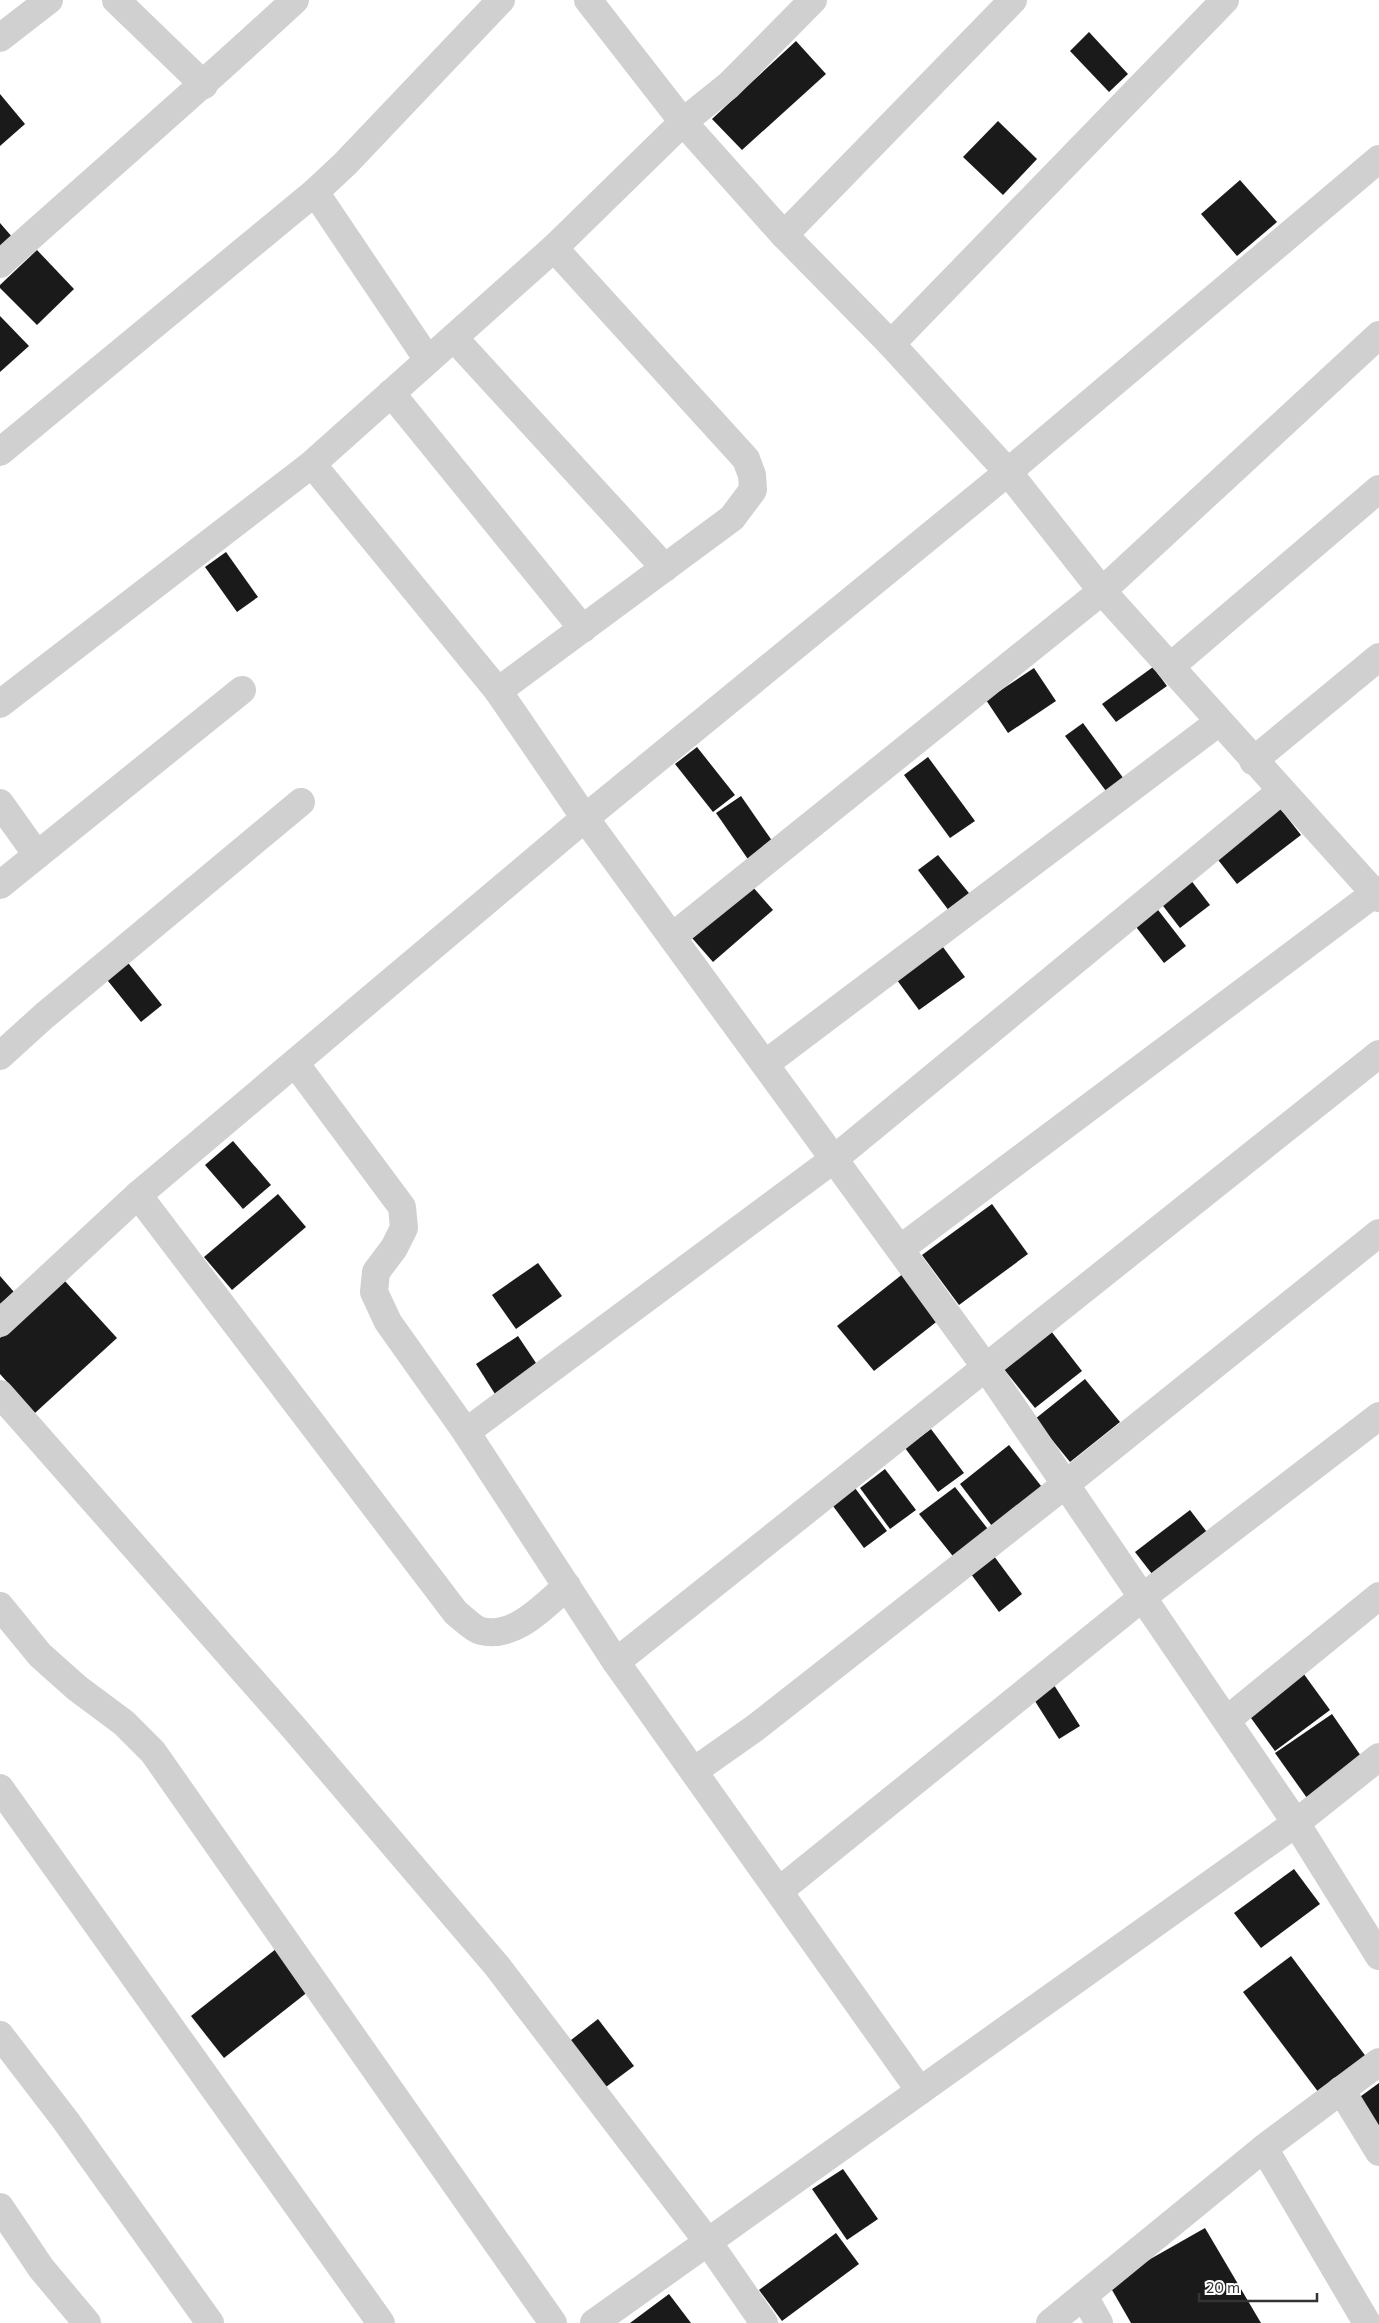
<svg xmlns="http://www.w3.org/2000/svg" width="1379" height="2323" viewBox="0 0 1379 2323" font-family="Commissioner,sans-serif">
	<rect width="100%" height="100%" fill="#fff"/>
	<!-- building -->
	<g fill="#1a1a1a">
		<polygon points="1089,32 1128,74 1109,92 1070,51"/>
		<polygon points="796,41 826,74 742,150 712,119"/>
		<polygon points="0,94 25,124 0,146"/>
		<polygon points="998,121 1037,159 1003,195 963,157"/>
		<polygon points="1240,180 1277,222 1237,256 1201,214"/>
		<polygon points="0,223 13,238 0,249"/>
		<polygon points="37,250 74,289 37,325 0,288 0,285"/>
		<polygon points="0,316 29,346 0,372"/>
		<polygon points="226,552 258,597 237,612 205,567"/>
		<polygon points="1153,667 1167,686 1116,722 1102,704"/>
		<polygon points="1034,668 1056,701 1008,733 986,700"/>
		<polygon points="1083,723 1124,779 1106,791 1065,736"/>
		<polygon points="697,747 735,795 713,812 675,764"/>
		<polygon points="928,757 975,821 950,838 904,775"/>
		<polygon points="741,796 777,848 752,865 716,813"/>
		<polygon points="1279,807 1301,835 1237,884 1215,856"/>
		<polygon points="938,855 977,903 956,920 918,870"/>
		<polygon points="1190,879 1210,905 1180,928 1160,902"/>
		<polygon points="752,886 773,910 713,962 692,938"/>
		<polygon points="1155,906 1186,946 1164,963 1133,923"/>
		<polygon points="940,943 965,977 919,1010 894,976"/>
		<polygon points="125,959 162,1005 141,1022 104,976"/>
		<polygon points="233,1141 271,1185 243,1209 205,1165"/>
		<polygon points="278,1194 306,1227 232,1290 204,1257"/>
		<polygon points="992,1204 1028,1254 959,1305 922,1255"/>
		<polygon points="538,1263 562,1296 516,1329 492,1295"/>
		<polygon points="904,1273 940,1319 874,1371 837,1326"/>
		<polygon points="0,1276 14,1292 0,1304"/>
		<polygon points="64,1280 117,1338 35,1413 0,1374 0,1338"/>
		<polygon points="1051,1331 1082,1371 1035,1408 1003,1368"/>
		<polygon points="518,1336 538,1366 495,1394 476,1364"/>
		<polygon points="1085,1379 1120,1422 1070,1462 1035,1419"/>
		<polygon points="931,1429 964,1473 938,1492 905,1448"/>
		<polygon points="1009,1445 1045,1491 995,1530 960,1484"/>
		<polygon points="885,1469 916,1510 890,1529 860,1488"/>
		<polygon points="955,1487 991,1533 956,1560 919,1514"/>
		<polygon points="855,1488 887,1531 864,1548 833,1506"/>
		<polygon points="1190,1510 1213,1540 1159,1583 1135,1552"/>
		<polygon points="991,1552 1022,1594 999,1612 968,1570"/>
		<polygon points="1298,1666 1330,1710 1275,1751 1243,1707"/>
		<polygon points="1054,1685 1080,1726 1059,1739 1033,1698"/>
		<polygon points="1332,1714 1363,1759 1307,1798 1275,1753"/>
		<polygon points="1294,1869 1320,1904 1261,1948 1234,1913"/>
		<polygon points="281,1945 314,1987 224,2058 191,2016"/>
		<polygon points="1291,1956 1370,2062 1322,2097 1243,1992"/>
		<polygon points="598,2019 634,2066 602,2090 566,2044"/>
		<polygon points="1379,2083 1379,2128 1357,2099"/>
		<polygon points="843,2169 878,2219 847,2240 812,2189"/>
		<polygon points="1205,2228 1261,2323 1131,2323 1108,2283"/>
		<polygon points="836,2233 859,2264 782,2321 759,2290"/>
		<polygon points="669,2294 691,2323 630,2323"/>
	</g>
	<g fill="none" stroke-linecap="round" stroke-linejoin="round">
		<!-- minor -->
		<g stroke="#d0d0d0" stroke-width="28">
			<polyline points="116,0 204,85"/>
			<polyline points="588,0 683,122 784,235 891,344 1008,472 1102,591 1379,898"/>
			<polyline points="0,38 49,0"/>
			<polyline points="315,192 428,360"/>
			<polyline points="784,235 1013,0"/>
			<path d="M0,264C98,176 198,90 295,0"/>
			<polyline points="454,338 665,568"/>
			<polyline points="891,344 1225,0"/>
			<polyline points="391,393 583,629"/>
			<polyline points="0,452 315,192 345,164 501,0"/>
			<polyline points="312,464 498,691 585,818 987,1369 1296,1823 1379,1956"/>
			<polyline points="1170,667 1379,489"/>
			<polyline points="498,691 732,518 753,490 752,475 746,459 554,248"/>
			<polyline points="0,704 312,464 554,248 683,122 729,85 813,0"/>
			<polyline points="1253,761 1379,657"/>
			<polyline points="0,803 37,855"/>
			<polyline points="0,885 242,690"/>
			<polyline points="672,937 1102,591 1379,335"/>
			<polyline points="0,1056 44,1016 301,802"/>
			<polyline points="295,1063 402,1207 404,1228 394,1248 376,1272 374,1292 388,1322 466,1432 616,1662 920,2091"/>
			<polyline points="765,1064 1219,722"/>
			<path d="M138,1195L456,1613C463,1618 473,1629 481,1631C515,1639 544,1606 567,1586"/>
			<polyline points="900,1249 1379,890"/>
			<polyline points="0,1323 138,1195 585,818 1008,472 1379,159"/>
			<polyline points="0,1394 294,1728 497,1966 708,2242 764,2323"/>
			<polyline points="466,1432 834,1159 1281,791"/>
			<polyline points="0,1606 40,1655 77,1688 124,1723 153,1752 553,2323"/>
			<polyline points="616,1662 1379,1054"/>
			<polyline points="1225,1717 1228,1719 1379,1596"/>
			<polyline points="694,1771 755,1728 1066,1484 1379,1233"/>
			<polyline points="0,1788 381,2323"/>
			<polyline points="779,1891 1143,1597 1379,1416"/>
			<polyline points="0,2035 66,2121 210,2323"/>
			<polyline points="1341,2090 1379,2152"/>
			<polyline points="1264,2148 1367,2323"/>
			<polyline points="0,2207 41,2268 87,2323"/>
			<polyline points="1084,2296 1099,2323"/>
			<polyline points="594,2323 1296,1823 1379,1757"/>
			<polyline points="1050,2323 1264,2148 1379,2062"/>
		</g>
	</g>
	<!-- scale -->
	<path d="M1199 2293v8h118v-8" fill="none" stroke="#333333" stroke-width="2.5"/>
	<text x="1206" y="2293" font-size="15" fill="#333333" stroke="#ffffff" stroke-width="4" paint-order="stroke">20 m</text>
</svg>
